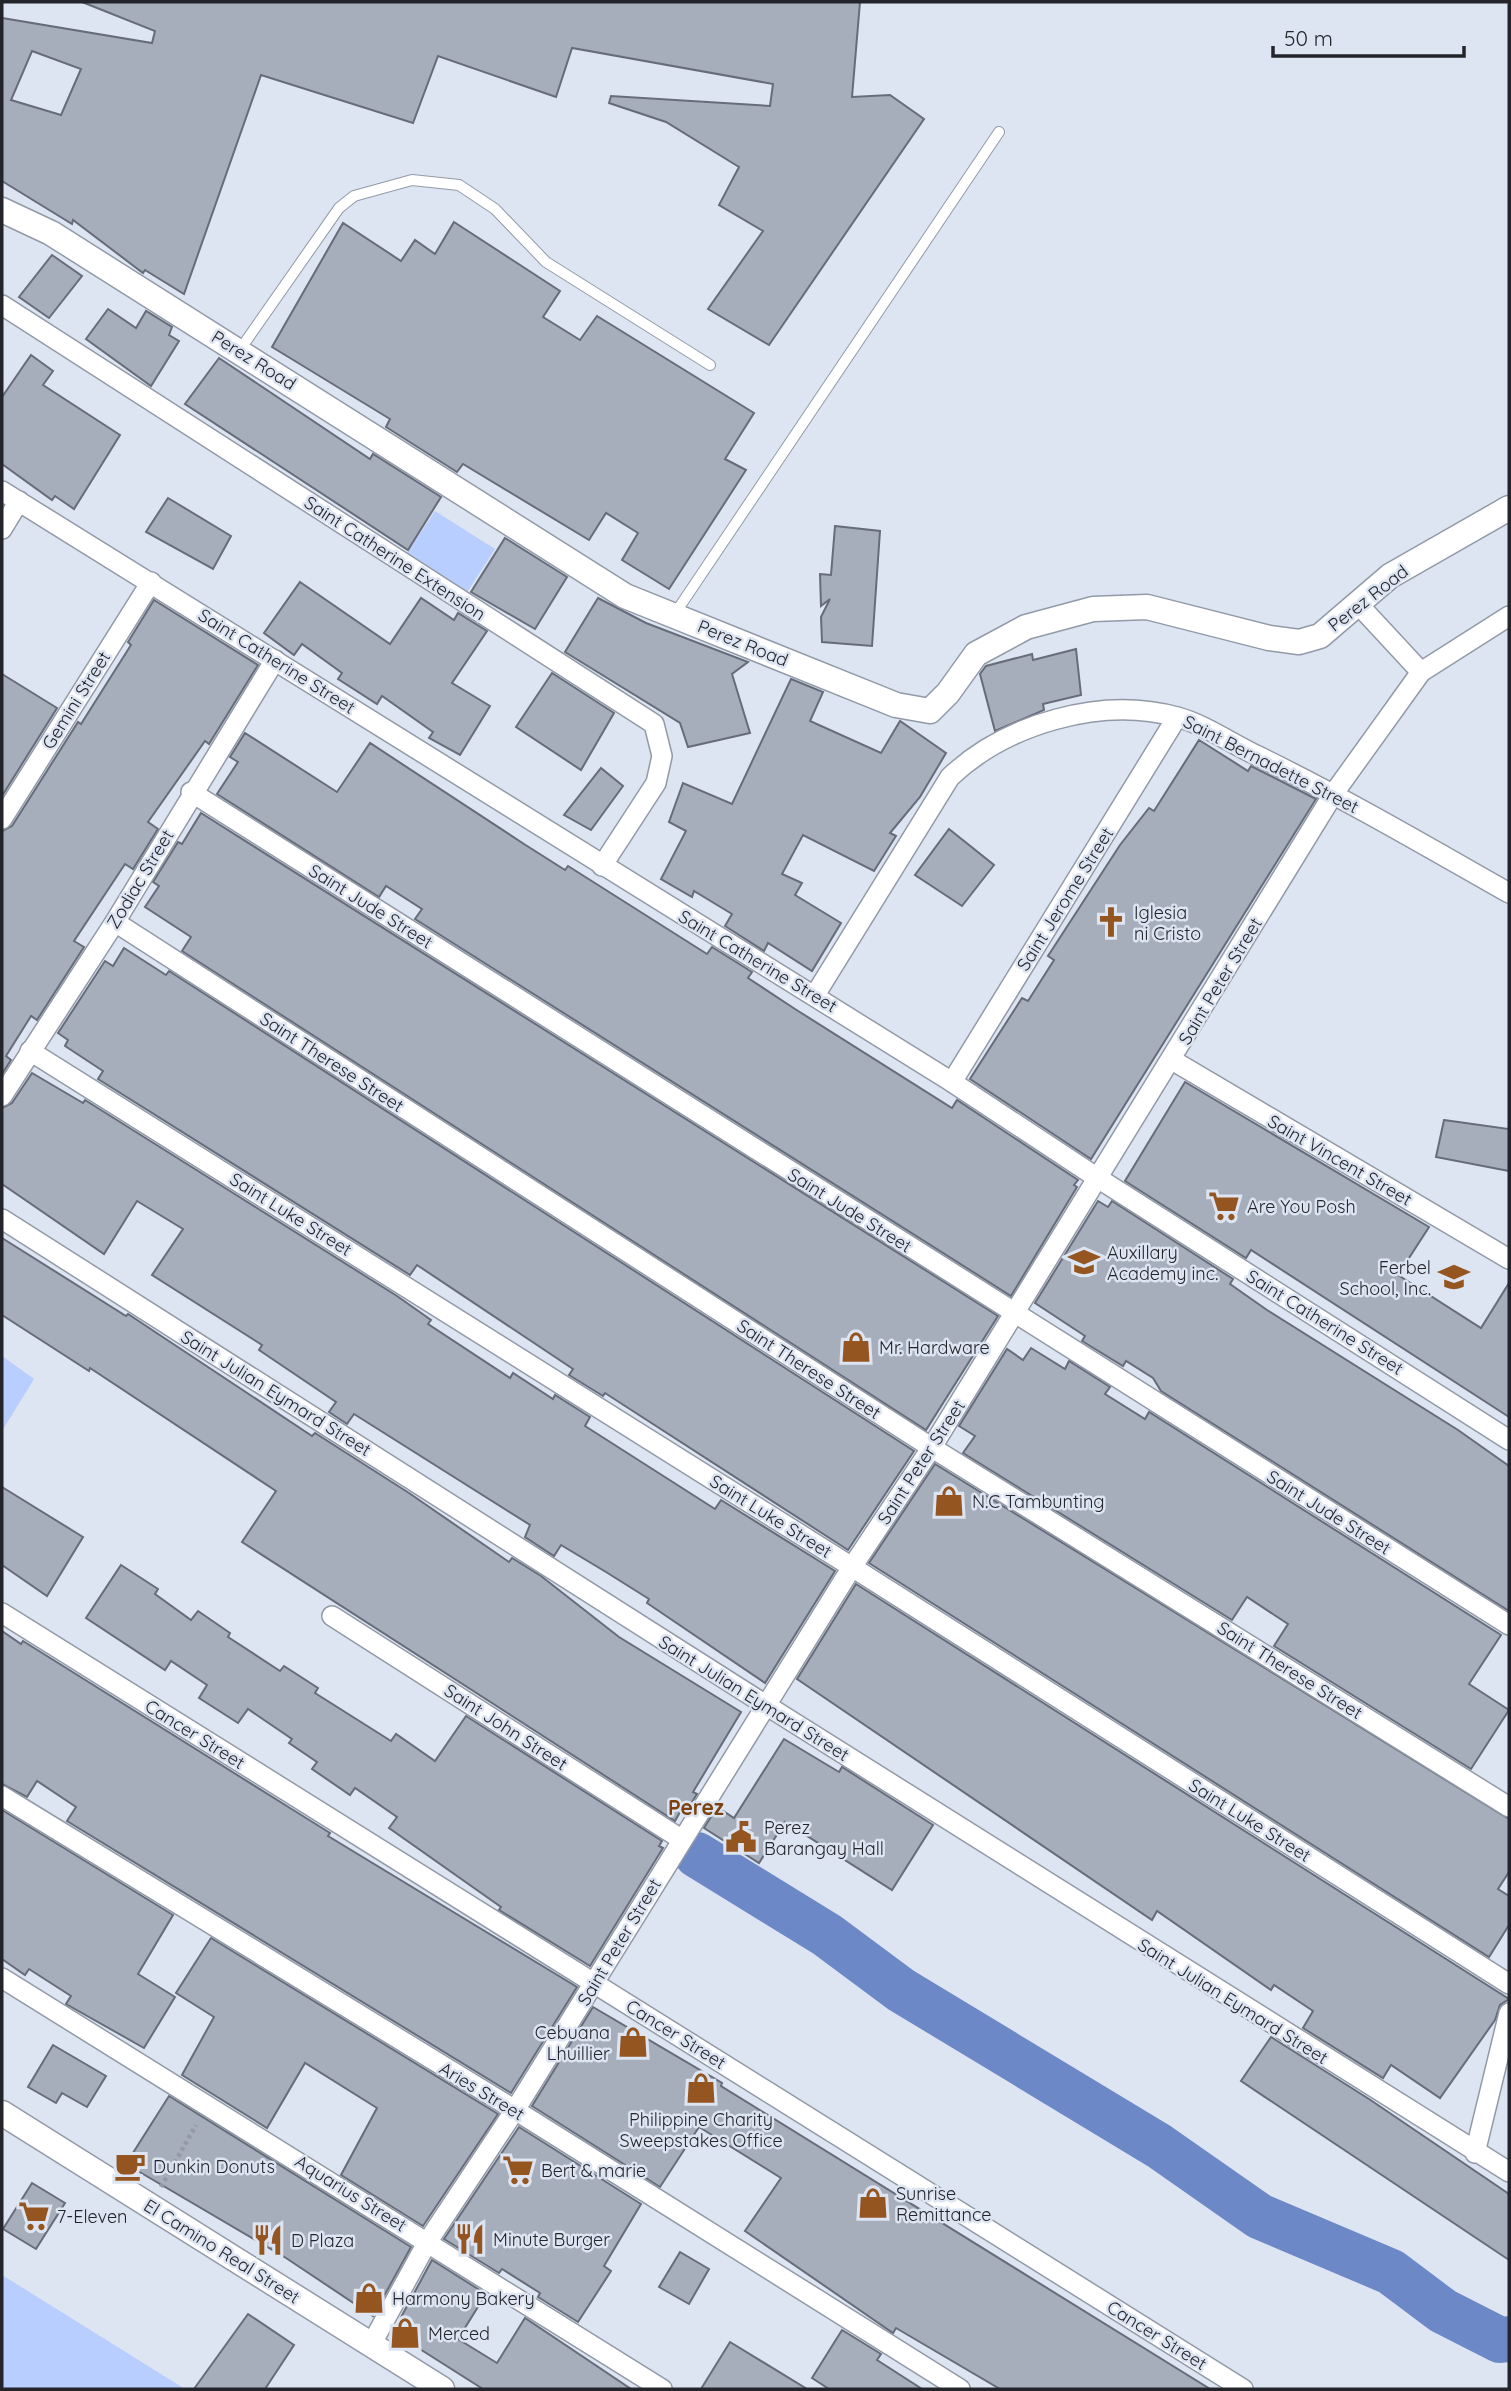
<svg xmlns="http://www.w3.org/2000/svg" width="1511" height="2391" viewBox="0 0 1511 2391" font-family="Quicksand,sans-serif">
	<rect width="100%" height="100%" fill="#dde4f2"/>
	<!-- green -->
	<g fill="#b8cefe">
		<polygon points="435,511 495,549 466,594 406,555"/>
		<polygon points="2,1356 34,1379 2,1431"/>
		<polygon points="2,2275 185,2389 2,2389"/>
	</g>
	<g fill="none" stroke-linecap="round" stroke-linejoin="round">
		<!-- river -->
		<polyline stroke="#6d88c7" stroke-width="46" points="697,1855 827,1935 901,1990 1159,2146 1259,2216 1391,2272 1443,2311 1500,2340 1509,2339"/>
	</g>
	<!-- building -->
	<g fill="#a7aebb" stroke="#666c79" stroke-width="2" fill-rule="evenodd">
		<path d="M82,2H860L852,97L890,95L924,119L769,345L708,309L763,231L719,205L739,167L666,122L609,103L611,96L770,106L773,84L572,48L556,97L438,56L413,123L261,75L184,294L145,270L143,273L73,220L72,224L2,181V18L152,43L155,31ZM32,51L81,69L61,115L11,100Z"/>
		<polygon points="454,222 560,291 543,317 580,340 597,316 754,413 725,459 746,470 669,589 622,560 638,533 606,513 589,540 463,464 457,472 386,427 390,419 272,347 343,223 401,261 415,240 435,254"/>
		<polygon points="52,255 82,276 49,318 19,297"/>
		<polygon points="108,309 136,328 146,311 172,327 169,335 179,341 151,386 86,339"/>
		<polygon points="31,355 53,371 43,385 120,435 74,509 55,496 52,500 2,464 2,397"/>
		<polygon points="219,358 370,459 373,454 441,497 408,550 185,404"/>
		<polygon points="168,498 231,536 213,569 146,532"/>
		<polygon points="835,526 880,531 872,646 822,642 821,617 830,599 821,606 820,574 831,575"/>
		<polygon points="505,538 567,577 535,629 471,592"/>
		<polygon points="300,582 390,644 421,598 454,620 458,613 487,631 452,683 490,706 460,755 429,738 433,732 382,696 377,704 338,679 342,673 302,644 294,655 264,633"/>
		<polygon points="598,598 646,623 748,662 732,674 750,733 688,747 680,723 565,652"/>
		<polygon points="154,600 258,665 209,744 205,741 148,822 158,829 133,869 125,864 74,941 84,947 37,1020 31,1016 6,1056 11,1060 2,1074 2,831 12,826 78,722 81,724 131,645 128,642"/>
		<polygon points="1076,649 1081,695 1043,704 1044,710 995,731 980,674 986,666 1032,654 1033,660"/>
		<polygon points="552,673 614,713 581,770 516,727"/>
		<polygon points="2,674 57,708 2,796"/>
		<polygon points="791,679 823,692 810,721 881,753 900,721 946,753 920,797 890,833 896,836 874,871 803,835 782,874 802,883 795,895 841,923 812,971 768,943 764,951 725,926 732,914 694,891 692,897 661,879 686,831 669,822 683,783 732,804"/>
		<polygon points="245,733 337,792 370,743 524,844 565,870 568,866 707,954 712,947 752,972 748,978 795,1009 952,1108 957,1100 1078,1180 1074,1185 1077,1187 1011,1296 415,919 422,909 386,886 379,897 217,794 238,762 230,757"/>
		<polygon points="1199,740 1248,771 1251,766 1316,799 1091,1159 970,1079 1022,998 1028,1001 1054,960 1048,956 1120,845 1149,808 1154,811"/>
		<polygon points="601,768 623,786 591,830 564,815"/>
		<polygon points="201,813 998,1316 926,1430 182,951 191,937 145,907 159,886 153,882 178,842 182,844"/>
		<polygon points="949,829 994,865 962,906 915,875"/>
		<polygon points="124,948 166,975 169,971 914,1451 848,1550 605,1393 603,1396 569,1375 573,1369 417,1265 410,1275 98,1079 103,1071 65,1046 68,1040 58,1033 105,961 113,966"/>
		<polygon points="32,1073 83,1103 85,1100 397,1296 431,1320 428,1324 510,1378 513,1373 553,1399 555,1395 590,1417 585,1426 715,1509 721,1500 835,1571 765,1683 647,1603 649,1599 606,1572 561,1545 554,1556 525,1537 530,1525 354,1414 347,1424 329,1412 336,1402 259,1350 262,1345 152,1275 183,1229 137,1201 104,1254 2,1184 2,1108 12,1103"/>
		<polygon points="1185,1082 1429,1227 1398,1275 1481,1328 1509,1283 1509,1417 1251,1250 1246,1258 1125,1181"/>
		<polygon points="1444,1120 1509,1129 1509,1171 1436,1157"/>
		<polygon points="1098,1201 1108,1207 1112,1201 1233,1279 1230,1284 1267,1310 1458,1430 1509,1466 1509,1611 1161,1391 1153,1378 1126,1361 1123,1366 1082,1341 1085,1336 1035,1303"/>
		<polygon points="2,1238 126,1316 128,1314 312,1436 315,1433 409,1493 509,1562 512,1558 541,1576 619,1637 741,1712 693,1792 697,1794 684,1815 680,1812 675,1821 242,1542 276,1491 90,1368 89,1371 2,1315"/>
		<polygon points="1031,1348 1065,1369 1069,1361 1110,1387 1105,1394 1145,1419 1149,1412 1501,1635 1469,1684 1509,1710 1471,1769 1274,1646 1288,1624 1247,1597 1232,1620 963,1453 975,1436 959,1426 1007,1349 1023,1360"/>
		<polygon points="935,1464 1509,1819 1509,1872 1498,1889 1509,1896 1509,1925 1489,1957 869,1563"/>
		<polygon points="2,1487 83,1537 47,1596 2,1565"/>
		<polygon points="121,1565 158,1589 155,1594 191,1620 198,1611 230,1633 228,1637 280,1671 284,1666 318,1688 315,1693 391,1741 396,1734 435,1761 466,1716 662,1841 659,1846 663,1848 590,1966 499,1910 501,1907 389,1828 397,1817 355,1788 350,1795 312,1769 317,1762 289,1743 292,1739 248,1709 238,1723 199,1698 207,1685 171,1661 165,1670 86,1618"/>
		<polygon points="856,1584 1509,1999 1500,2005 1495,2020 1440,2098 1391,2065 1383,2078 1303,2028 1313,2011 1274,1985 1271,1990 1157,1911 1152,1920 797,1679"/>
		<polygon points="2,1631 21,1644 23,1641 290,1808 330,1833 328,1836 577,1987 511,2093 67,1821 76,1807 37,1781 27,1797 2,1784"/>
		<polygon points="784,1739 839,1772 842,1767 933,1825 892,1890 785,1822 759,1863 704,1828 717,1807 734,1818"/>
		<polygon points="2,1810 173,1915 138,1974 175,1997 144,2048 66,2004 71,1996 29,1969 25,1975 2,1959"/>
		<polygon points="211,1938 498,2114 423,2226 341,2175 377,2108 305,2063 267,2128 182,2075 214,2017 176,1993"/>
		<polygon points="593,2007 722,2083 721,2086 1210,2389 1000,2389 896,2328 893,2333 745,2231 781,2178 699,2127 660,2187 532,2106"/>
		<polygon points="1271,2037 1369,2099 1509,2194 1509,2260 1241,2081"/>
		<polygon points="53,2045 106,2076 87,2107 62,2093 56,2103 28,2087"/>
		<polygon points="169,2096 411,2247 373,2316 286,2258 126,2164"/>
		<polygon points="519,2127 641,2204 604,2266 611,2271 578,2322 538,2297 540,2293 502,2269 499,2273 444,2239"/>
		<polygon points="32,2183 65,2203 36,2249 3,2229"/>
		<polygon points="680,2252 709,2269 689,2304 659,2287"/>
		<polygon points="432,2260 486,2294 458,2339 497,2363 525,2318 631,2389 483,2389 393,2332"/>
		<polygon points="248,2314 294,2345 265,2389 194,2389"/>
		<polygon points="842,2330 881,2354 877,2360 922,2389 829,2389 812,2378"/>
		<polygon points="730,2342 807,2389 701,2389"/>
	</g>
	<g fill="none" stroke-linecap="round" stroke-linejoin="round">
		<defs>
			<g id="service">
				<polyline points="239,351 339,208 354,196 412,180 459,185 495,209 546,262 710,365"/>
				<polyline points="674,615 999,132"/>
			</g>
			<g id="minor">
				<polyline points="2,305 654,724 662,756 656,783 602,866"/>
				<polyline points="2,491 952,1082 1093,1175 1509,1440"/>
				<polyline points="2,529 19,501"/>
				<polyline points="1357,603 1421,672"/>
				<polyline points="191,792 1509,1625"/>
				<polyline points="2,819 151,582"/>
				<polyline points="115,922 926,1444 1509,1807"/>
				<path d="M815,995L950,777C1006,724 1101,696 1177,717C1204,724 1232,744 1258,756C1344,798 1426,846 1509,893"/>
				<polyline points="30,1051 852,1567 1509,1984"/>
				<polyline points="1172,1060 1509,1259"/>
				<polyline points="952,1082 1177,717"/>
				<polyline points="2,1096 115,922 275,660"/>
				<polyline points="2,1219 761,1702 1509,2172"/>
				<polyline points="2,1613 1243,2389"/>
				<polyline points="332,1616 681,1839"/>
				<polyline points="2,1796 515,2110 960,2389"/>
				<polyline points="2,1978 662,2389"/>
				<polyline points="1475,2153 1509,2013"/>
				<polyline points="371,2345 428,2241 515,2110 852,1567 932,1447 1334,793 1421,672 1509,616"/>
			</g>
			<g id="tertiary">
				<polyline points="2,210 51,233 625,596 896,705 930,711 948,693 976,654 1026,627 1093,609 1147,607 1269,638 1299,642 1320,636 1390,576 1509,508"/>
				<polyline points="2,2113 442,2389"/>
			</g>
		</defs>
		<!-- service casing -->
		<use href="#service" stroke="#939aa7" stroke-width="12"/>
		<!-- minor casing -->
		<use href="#minor" stroke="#939aa7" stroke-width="22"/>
		<!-- tertiary casing -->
		<use href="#tertiary" stroke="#939aa7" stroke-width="27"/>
		<!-- path -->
		<polyline stroke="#9499a3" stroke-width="4.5" stroke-dasharray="3.5 3.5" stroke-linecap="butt" points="161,2187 196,2125"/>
		<!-- service -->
		<use href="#service" stroke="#fff" stroke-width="10"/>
		<!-- minor -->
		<use href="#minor" stroke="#fff" stroke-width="19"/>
		<!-- tertiary -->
		<use href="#tertiary" stroke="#fff" stroke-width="24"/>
	</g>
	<!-- icons -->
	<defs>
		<symbol id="church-bare" viewBox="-9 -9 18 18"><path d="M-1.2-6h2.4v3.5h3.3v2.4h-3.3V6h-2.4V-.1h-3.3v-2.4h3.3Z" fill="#955520" stroke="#dde4f2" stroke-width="2.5" paint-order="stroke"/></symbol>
		<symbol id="supermarket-bare" viewBox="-9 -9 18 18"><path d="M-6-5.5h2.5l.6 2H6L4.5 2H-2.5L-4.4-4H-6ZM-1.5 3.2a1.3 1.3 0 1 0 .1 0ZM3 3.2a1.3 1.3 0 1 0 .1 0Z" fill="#955520" stroke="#dde4f2" stroke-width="2.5" paint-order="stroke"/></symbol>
		<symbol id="school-bare" viewBox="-9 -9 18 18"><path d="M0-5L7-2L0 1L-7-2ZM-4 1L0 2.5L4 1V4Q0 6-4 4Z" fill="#955520" stroke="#dde4f2" stroke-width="2.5" paint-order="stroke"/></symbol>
		<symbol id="shop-bare" viewBox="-9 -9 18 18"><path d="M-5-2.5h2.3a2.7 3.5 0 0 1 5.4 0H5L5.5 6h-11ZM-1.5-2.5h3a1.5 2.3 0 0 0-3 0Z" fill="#955520" stroke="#dde4f2" stroke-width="2.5" paint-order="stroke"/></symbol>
		<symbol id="civic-bare" viewBox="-9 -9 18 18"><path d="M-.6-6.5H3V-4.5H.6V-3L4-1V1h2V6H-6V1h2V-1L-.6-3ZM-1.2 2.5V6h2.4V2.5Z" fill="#955520" stroke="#dde4f2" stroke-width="2.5" paint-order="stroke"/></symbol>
		<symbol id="cafe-bare" viewBox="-9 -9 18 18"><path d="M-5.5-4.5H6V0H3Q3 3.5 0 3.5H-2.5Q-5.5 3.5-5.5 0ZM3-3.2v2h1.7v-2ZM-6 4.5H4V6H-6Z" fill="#955520" stroke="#dde4f2" stroke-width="2.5" paint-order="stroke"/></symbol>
		<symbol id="restaurant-bare" viewBox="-9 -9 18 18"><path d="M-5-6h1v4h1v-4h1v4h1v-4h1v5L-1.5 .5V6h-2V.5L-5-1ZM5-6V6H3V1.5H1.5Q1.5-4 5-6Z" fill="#955520" stroke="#dde4f2" stroke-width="2.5" paint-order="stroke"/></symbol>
	</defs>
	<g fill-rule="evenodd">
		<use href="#church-bare" x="1089" y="900" width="44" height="44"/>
		<use href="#supermarket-bare" x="1202" y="1184" width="44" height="44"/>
		<use href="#school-bare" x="1062" y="1240" width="44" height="44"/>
		<use href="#school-bare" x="1432" y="1255" width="44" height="44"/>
		<use href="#shop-bare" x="834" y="1325" width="44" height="44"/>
		<use href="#shop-bare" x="927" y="1479" width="44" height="44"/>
		<use href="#civic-bare" x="719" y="1815" width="44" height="44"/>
		<use href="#shop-bare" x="611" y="2020" width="44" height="44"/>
		<use href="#shop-bare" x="679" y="2066" width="44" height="44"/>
		<use href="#cafe-bare" x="108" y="2144" width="44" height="44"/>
		<use href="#supermarket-bare" x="496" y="2148" width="44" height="44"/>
		<use href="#shop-bare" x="851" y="2181" width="44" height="44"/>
		<use href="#supermarket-bare" x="12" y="2194" width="44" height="44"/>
		<use href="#restaurant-bare" x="448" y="2217" width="44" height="44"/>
		<use href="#restaurant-bare" x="246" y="2218" width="44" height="44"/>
		<use href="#shop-bare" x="347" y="2276" width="44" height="44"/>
		<use href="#shop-bare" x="383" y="2311" width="44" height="44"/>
	</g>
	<g text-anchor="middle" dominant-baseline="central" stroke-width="5" stroke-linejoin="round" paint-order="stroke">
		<!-- street labels -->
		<g font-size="18" fill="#23252a" stroke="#dde4f2">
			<text transform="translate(254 360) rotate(32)">Perez Road</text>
			<text transform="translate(395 558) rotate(33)">Saint Catherine Extension</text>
			<text transform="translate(1368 598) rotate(-38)">Perez Road</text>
			<text transform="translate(743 643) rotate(22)">Perez Road</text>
			<text transform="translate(277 661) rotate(32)">Saint Catherine Street</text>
			<text transform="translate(76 700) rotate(-58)">Gemini Street</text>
			<text transform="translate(1271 764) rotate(27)">Saint Bernadette Street</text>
			<text transform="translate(140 879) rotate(-59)">Zodiac Street</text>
			<text transform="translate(1065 899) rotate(-58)">Saint Jerome Street</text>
			<text transform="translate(371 906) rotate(32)">Saint Jude Street</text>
			<text transform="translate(758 961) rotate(31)">Saint Catherine Street</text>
			<text transform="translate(1220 981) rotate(-59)">Saint Peter Street</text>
			<text transform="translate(332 1062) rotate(33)">Saint Therese Street</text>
			<text transform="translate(1340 1160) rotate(30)">Saint Vincent Street</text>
			<text transform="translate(850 1210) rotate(32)">Saint Jude Street</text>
			<text transform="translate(291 1214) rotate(32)">Saint Luke Street</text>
			<text transform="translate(1325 1322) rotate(32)">Saint Catherine Street</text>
			<text transform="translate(809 1369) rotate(33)">Saint Therese Street</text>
			<text transform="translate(276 1393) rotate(32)">Saint Julian Eymard Street</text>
			<text transform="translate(921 1462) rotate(-57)">Saint Peter Street</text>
			<text transform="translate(1329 1512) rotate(32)">Saint Jude Street</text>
			<text transform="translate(771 1516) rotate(32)">Saint Luke Street</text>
			<text transform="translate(1290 1670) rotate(32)">Saint Therese Street</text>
			<text transform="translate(754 1698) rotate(32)">Saint Julian Eymard Street</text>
			<text transform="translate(506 1727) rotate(33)">Saint John Street</text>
			<text transform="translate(195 1734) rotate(32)">Cancer Street</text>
			<text transform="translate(1250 1820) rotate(32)">Saint Luke Street</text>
			<text transform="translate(619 1942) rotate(-59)">Saint Peter Street</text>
			<text transform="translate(1233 2001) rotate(32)">Saint Julian Eymard Street</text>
			<text transform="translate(676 2034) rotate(32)">Cancer Street</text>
			<text transform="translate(482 2091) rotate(31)">Aries Street</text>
			<text transform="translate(351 2193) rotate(32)">Aquarius Street</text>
			<text transform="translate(222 2251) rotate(32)">El Camino Real Street</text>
			<text transform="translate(1157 2335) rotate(32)">Cancer Street</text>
		</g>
		<!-- poi labels -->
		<g font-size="18" fill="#23252a" stroke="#dde4f2" text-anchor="start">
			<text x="1134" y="912">Iglesia<tspan x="1134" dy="21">ni Cristo</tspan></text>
			<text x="1247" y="1206">Are You Posh</text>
			<text x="1107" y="1252">Auxillary<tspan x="1107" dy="21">Academy inc.</tspan></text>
			<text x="1431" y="1267" text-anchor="end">Ferbel<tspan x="1431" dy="21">School, Inc.</tspan></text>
			<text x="879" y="1347">Mr. Hardware</text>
			<text x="972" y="1501">N.C Tambunting</text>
			<text x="764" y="1827">Perez<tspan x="764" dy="21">Barangay Hall</tspan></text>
			<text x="610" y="2032" text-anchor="end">Cebuana<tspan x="610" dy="21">Lhuillier</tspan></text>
			<text x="701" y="2119" text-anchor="middle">Philippine Charity<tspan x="701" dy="21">Sweepstakes Office</tspan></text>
			<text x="153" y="2166">Dunkin Donuts</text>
			<text x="541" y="2170">Bert &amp; marie</text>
			<text x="896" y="2193">Sunrise<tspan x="896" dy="21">Remittance</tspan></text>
			<text x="57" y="2216">7-Eleven</text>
			<text x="493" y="2239">Minute Burger</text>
			<text x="291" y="2240">D Plaza</text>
			<text x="392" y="2298">Harmony Bakery</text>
			<text x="428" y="2333">Merced</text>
		</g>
		<!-- quarter labels -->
		<g font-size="21" font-weight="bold" fill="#7b410e" stroke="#dde4f2">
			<text x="696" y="1807">Perez</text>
		</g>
	</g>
	<!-- border -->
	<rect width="1511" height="2391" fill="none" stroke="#23252a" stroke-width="7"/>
	<!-- scale -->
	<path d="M1273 46v10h191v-10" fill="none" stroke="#23252a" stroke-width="3.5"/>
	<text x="1284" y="46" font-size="21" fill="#23252a" stroke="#dde4f2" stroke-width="5" paint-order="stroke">50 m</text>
</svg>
